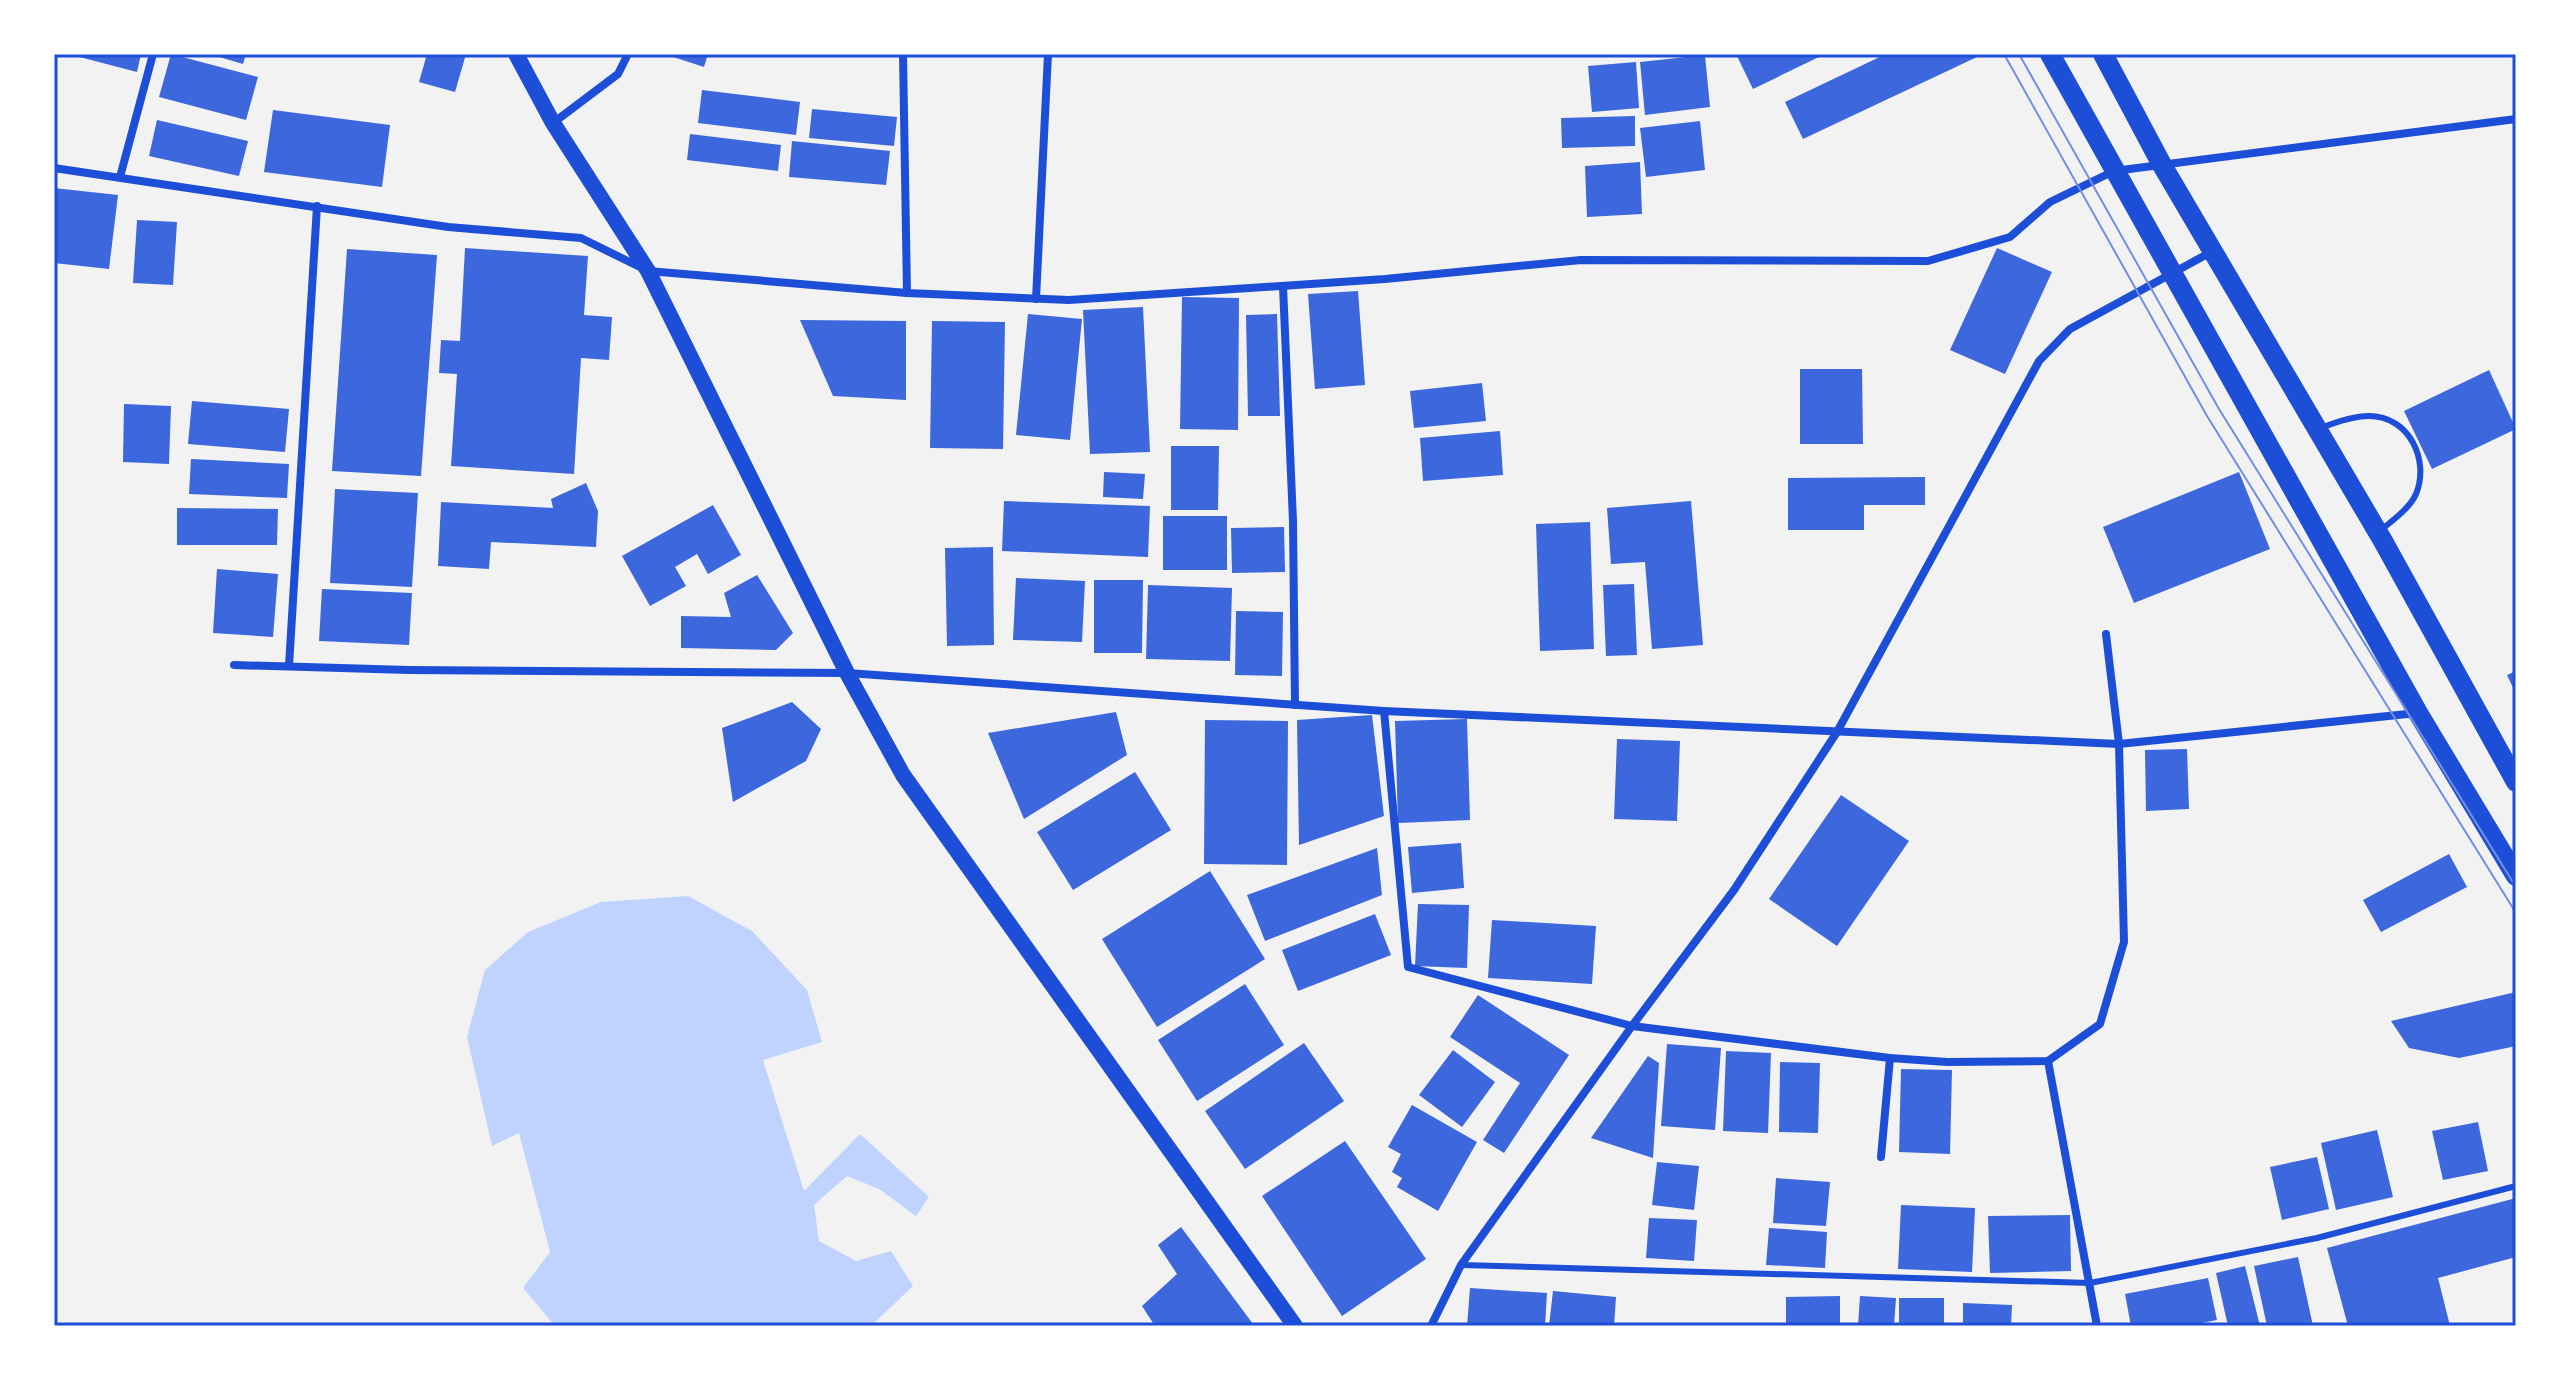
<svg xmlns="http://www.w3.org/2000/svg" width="2570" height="1380" viewBox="0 0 2570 1380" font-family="'Roboto Condensed',sans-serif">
	<rect width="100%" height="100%" fill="#f2f2f2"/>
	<!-- water -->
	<polygon fill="#bfd3fe" points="688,896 752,931 807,990 822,1042 763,1060 804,1191 860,1134 929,1197 916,1216 879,1189 847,1176 814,1205 819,1241 856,1261 891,1251 913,1286 871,1326 555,1326 523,1288 550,1252 519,1133 492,1146 467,1037 485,970 528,932 601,902"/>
	<!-- building -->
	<g fill="#3d67dc">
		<polygon points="68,54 141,54 137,72"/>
		<polygon points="171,54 258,77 246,120 159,97"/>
		<polygon points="209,54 246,54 243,64"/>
		<polygon points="427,54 466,54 455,92 419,82"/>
		<polygon points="664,54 708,54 704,67"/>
		<polygon points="1736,54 1825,54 1753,89"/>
		<polygon points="1886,54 1976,54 1977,57 1803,139 1785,102"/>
		<polygon points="1705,55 1710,107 1645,115 1640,62"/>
		<polygon points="1636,62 1639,108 1592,112 1588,66"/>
		<polygon points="702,90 800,102 796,135 698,123"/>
		<polygon points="812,109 897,117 894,146 809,138"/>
		<polygon points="273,110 390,125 382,187 264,172"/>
		<polygon points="1635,116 1635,146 1562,148 1561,118"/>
		<polygon points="157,120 248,141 239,176 149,156"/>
		<polygon points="1700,121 1705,170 1646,177 1640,128"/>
		<polygon points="690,134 781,145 778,171 687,160"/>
		<polygon points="792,141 890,151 886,185 789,177"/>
		<polygon points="1640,162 1642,214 1587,217 1585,166"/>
		<polygon points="54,188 118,195 109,269 54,263"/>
		<polygon points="137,220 177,222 173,285 133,283"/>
		<polygon points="465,248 588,256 584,315 612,317 609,360 581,358 574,474 451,466 457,374 439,373 441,340 460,341"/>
		<polygon points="1997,248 2052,272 2005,374 1950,350"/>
		<polygon points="347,249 437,255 421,476 332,471"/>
		<polygon points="1358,291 1365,385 1315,389 1308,294"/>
		<polygon points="1182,297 1239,298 1238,430 1180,429"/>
		<polygon points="1143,307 1150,452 1090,454 1083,310"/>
		<polygon points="1028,314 1082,319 1070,440 1016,435"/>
		<polygon points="1277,314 1280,416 1248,416 1246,315"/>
		<polygon points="800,320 906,321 906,400 833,396"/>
		<polygon points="932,321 1005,322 1003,449 930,448"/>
		<polygon points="1800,369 1862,369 1863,444 1800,444"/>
		<polygon points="2489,370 2516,429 2432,469 2404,411"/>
		<polygon points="1482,383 1486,421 1414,428 1410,391"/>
		<polygon points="192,401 289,409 285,452 188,444"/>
		<polygon points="124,404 171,406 169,464 123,462"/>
		<polygon points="1500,431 1503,475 1423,481 1420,438"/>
		<polygon points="1171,446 1219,446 1218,510 1171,510"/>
		<polygon points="191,459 289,464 287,498 189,494"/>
		<polygon points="1104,472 1145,474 1143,499 1103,497"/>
		<polygon points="2239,472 2270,549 2134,603 2103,527"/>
		<polygon points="1925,477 1925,505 1864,505 1864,530 1788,530 1788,478"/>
		<polygon points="586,483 598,511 596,547 491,542 489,569 438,566 441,502 553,508 551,499"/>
		<polygon points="335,489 418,493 412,587 330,583"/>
		<polygon points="1004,501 1150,506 1148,557 1002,551"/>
		<polygon points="1691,501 1703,645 1652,649 1645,562 1611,564 1607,508"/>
		<polygon points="713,505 741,555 708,574 697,554 675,567 686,586 650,606 622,556"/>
		<polygon points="177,508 278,509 277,545 177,545"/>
		<rect x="1163" y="516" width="64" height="54"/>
		<polygon points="1590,522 1594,649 1540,651 1536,524"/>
		<polygon points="1284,527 1285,572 1232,573 1231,528"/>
		<polygon points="993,547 994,645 947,646 945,548"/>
		<polygon points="217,569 278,574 273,637 213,633"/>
		<polygon points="757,575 793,633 776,650 681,648 681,616 731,617 724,593"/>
		<polygon points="1016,578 1085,581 1082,642 1013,640"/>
		<polygon points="1094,580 1143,580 1142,653 1094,653"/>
		<polygon points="1634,584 1637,655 1606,656 1603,585"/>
		<polygon points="1148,585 1232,588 1230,661 1146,659"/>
		<polygon points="322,589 412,593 409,645 319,641"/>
		<polygon points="1236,611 1283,612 1282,676 1235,675"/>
		<polygon points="2516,671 2516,694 2507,675"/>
		<polygon points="792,702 821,729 806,761 733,802 722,728"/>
		<polygon points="1116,712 1127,755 1024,819 988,733"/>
		<polygon points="1372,715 1384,816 1299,845 1297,720"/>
		<polygon points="1467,719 1470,820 1398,823 1395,721"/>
		<polygon points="1205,720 1288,721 1287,865 1204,864"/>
		<polygon points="1617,739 1680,741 1677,821 1614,819"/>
		<polygon points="2187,749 2189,809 2146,811 2145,750"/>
		<polygon points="1135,772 1171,830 1073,890 1037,832"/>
		<polygon points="1841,795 1909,841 1837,946 1769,899"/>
		<polygon points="1461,843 1464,888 1412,893 1408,847"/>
		<polygon points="1377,848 1382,895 1265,941 1247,895"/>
		<polygon points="2449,854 2467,887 2381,932 2363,900"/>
		<polygon points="1210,871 1265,959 1157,1027 1102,939"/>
		<polygon points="1418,904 1469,905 1467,968 1415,966"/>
		<polygon points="1375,914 1391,955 1298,991 1282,950"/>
		<polygon points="1492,920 1596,926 1592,984 1488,978"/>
		<polygon points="1245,984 1284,1045 1197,1101 1158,1040"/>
		<polygon points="2516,992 2516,1046 2459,1058 2409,1048 2391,1021"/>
		<polygon points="1478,995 1569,1055 1504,1153 1483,1140 1520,1083 1450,1037"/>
		<polygon points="1304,1043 1344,1101 1245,1169 1205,1111"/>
		<polygon points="1667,1044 1721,1048 1715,1130 1661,1126"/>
		<polygon points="1453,1050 1495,1082 1462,1127 1419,1095"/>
		<polygon points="1726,1051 1771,1053 1768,1133 1723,1131"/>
		<polygon points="1648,1056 1659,1063 1653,1158 1591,1138"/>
		<polygon points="1780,1062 1820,1063 1818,1133 1779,1132"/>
		<polygon points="1901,1069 1952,1070 1950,1154 1899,1152"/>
		<polygon points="1412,1105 1477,1142 1438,1211 1397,1187 1402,1178 1392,1172 1401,1154 1388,1147"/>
		<polygon points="2478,1122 2488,1171 2443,1180 2432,1131"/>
		<polygon points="2377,1130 2393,1197 2336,1210 2321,1143"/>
		<polygon points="1345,1141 1426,1259 1342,1316 1262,1196"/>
		<polygon points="2317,1157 2329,1209 2282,1220 2270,1167"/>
		<polygon points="1657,1162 1699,1166 1694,1210 1652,1205"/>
		<polygon points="1776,1178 1830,1182 1826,1226 1773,1223"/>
		<polygon points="2516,1198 2516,1257 2438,1278 2450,1326 2348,1326 2327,1248"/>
		<polygon points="1901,1205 1975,1208 1972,1272 1898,1269"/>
		<polygon points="2070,1215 2071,1271 1990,1273 1988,1216"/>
		<polygon points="1649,1218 1697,1220 1694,1261 1646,1258"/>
		<polygon points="1181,1227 1253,1324 1251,1326 1155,1326 1142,1306 1177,1274 1158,1245"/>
		<polygon points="1769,1228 1827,1232 1825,1268 1766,1265"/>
		<polygon points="2298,1257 2313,1326 2267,1326 2254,1266"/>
		<polygon points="2245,1266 2260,1326 2228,1326 2216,1273"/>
		<polygon points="2208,1278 2217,1320 2187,1326 2131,1326 2125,1294"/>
		<polygon points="1470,1288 1547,1293 1545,1326 1467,1326"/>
		<polygon points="1553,1291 1616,1297 1614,1326 1549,1326"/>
		<polygon points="1840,1296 1840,1326 1786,1326 1786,1297"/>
		<polygon points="1860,1296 1896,1298 1894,1326 1858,1326"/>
		<rect x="1899" y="1298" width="45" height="28"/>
		<polygon points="1963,1303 2012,1305 2011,1326 1963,1326"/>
	</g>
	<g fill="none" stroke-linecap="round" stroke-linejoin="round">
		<!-- service -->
		<g stroke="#1d4ed8" stroke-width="6">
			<path d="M2321,428C2336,422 2353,416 2369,416C2409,416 2430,460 2416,494C2410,508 2392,521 2381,530"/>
			<polyline points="1461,1265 2090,1283 2317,1238 2516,1186"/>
		</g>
		<!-- minor -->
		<g stroke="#1d4ed8" stroke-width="8">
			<polyline points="903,54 907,293"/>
			<polyline points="553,123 618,74 628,54"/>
			<polyline points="54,168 448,227 581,238 648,271 907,293 1069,300 1385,279 1581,260 1928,261 2010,237 2050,202 2114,171 2516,119"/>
			<polyline points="120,177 153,54"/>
			<polyline points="1283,286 1293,521 1295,705"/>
			<polyline points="1036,299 1048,54"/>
			<polyline points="234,665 409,670 847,673 1384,711 2119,744 2417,713"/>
			<polyline points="289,666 317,206"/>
			<polyline points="1384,711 1408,967 1632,1026 1890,1058 1947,1062 2048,1061 2100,1024 2124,942 2119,744 2106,634"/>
			<polyline points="2048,1061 2097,1326"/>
			<polyline points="1881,1157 1890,1058"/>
			<polyline points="1431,1326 1461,1265 1632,1026 1734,890 1837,732 2039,361 2070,329 2213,251"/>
		</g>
		<!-- secondary -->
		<polyline stroke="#1d4ed8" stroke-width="16" points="516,54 553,123 648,271 847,673 903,775 1295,1326"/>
		<!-- primary -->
		<g stroke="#1d4ed8" stroke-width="20">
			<polyline points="2050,54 2418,713 2516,876"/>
			<polyline points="2103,54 2162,165 2383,541 2516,782"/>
		</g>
		<!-- tram -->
		<g stroke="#7290e2" stroke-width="2">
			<polyline points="2004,54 2207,416 2516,913"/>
			<polyline points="2019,54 2219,409 2516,887"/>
		</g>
	</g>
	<!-- border -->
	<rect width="2570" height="1380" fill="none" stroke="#ffffff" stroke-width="112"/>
	<rect x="56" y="56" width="2458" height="1268" fill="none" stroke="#1d4ed8" stroke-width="3"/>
</svg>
